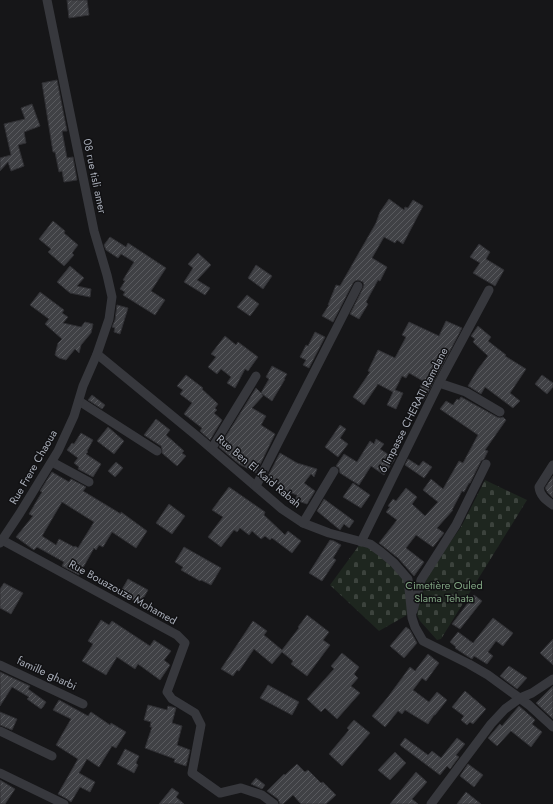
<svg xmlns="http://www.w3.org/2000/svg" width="553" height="804" viewBox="0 0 553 804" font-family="Jost,sans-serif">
	<defs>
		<pattern id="cemetery-stones" width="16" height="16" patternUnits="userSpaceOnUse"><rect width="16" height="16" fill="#1e261f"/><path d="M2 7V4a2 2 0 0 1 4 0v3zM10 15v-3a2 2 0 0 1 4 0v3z" fill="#3c433d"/></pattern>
		<pattern id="building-hatch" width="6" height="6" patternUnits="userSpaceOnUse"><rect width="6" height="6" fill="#404145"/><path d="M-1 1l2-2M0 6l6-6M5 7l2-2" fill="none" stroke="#595a5e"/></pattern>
	</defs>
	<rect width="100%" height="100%" fill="#161618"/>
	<!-- cemetery -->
	<g fill="url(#cemetery-stones)">
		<polygon points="485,480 527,500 441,639 437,640 420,621 417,615 421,584 461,527"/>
		<polygon points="360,544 370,546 406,580 408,596 407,615 379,631 330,585"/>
	</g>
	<!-- building -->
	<g fill="url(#building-hatch)" stroke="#303034" fill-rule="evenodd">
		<polygon points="67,0 87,0 89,15 69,18"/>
		<polygon points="57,80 67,131 62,131 67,158 73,157 77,180 64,182 62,171 59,172 55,152 53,152 42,83"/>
		<polygon points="32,104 40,126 24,132 26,143 18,145 24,166 11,171 8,162 0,171 0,158 11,155 4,124 25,119 21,108"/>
		<polygon points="389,199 404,210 405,207 408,208 413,200 423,206 403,244 397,240 395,243 384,237 372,258 387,267 380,281 378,280 366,302 368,304 359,319 350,314 363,288 364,285 363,282 358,280 355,281 353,283 333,322 322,316 329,305 328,305 336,285 340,286 376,223 380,212"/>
		<polygon points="53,221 65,231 64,233 78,245 72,253 74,255 64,266 48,252 51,249 39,239"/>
		<polygon points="110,237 126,247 128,243 166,268 151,291 165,300 155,315 123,295 125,292 120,289 125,281 123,280 134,262 121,254 118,258 106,250 104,245"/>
		<polygon points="479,244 490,252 486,259 504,270 495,286 473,273 480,263 470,257"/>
		<polygon points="198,253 211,265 197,280 210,288 205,295 184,282 193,268 188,264"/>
		<polygon points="256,265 272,276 263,289 248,278"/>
		<polygon points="70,266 84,278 77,286 91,289 90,297 70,293 57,282"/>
		<polygon points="40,292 64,310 62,313 68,317 63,323 81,327 85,322 93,324 91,333 81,345 79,353 75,349 66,360 59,358 55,355 58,343 62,339 45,324 49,319 30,305"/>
		<polygon points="247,295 259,304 250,316 237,307"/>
		<polygon points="117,305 128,308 120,334 114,332 115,328 112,327 115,320"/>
		<polygon points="446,321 462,328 424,400 416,396 423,381 409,373 406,378 402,376 395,390 403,393 396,409 387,405 393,392 378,384 364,405 353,397 370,372 368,371 378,350 395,358 406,337 402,335 409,322 439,336"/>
		<polygon points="478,326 491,337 488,341 506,355 505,356 526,369 510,393 520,401 513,408 485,387 481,394 468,386 478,369 488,356 473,342 475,339 471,336"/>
		<polygon points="315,332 325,337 309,368 303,365 306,360 300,357 306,345 308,346"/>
		<polygon points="225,336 236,345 238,342 258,357 248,371 245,369 235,388 227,383 231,377 221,369 217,374 208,367 216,357 211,354"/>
		<polygon points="272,366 287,374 284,379 285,379 272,401 262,394 263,396 252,408 266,416 261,425 275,434 256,473 239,464 219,447 256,388 261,393 269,379 266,377"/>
		<polygon points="186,375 203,388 202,389 218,404 215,408 217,410 214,413 222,420 210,440 200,431 202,428 184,414 192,403 180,394 183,390 177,386"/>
		<polygon points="542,375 553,383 553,387 547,394 535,384"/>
		<polygon points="92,395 105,405 102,409 88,400"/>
		<polygon points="461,397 497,417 500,418 503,417 506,420 485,450 488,451 484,459 481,461 470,483 469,483 464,492 462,491 452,510 453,510 437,528 444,533 433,547 416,535 406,548 424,562 414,576 398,558 379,543 397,520 386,512 390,507 388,506 393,499 396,501 406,488 417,497 412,504 425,516 438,502 423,490 431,479 443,489 459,461 463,463 478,435 440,409 446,401 453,405 457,399 459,400"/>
		<polygon points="156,419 170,430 166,435 184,451 182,453 186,456 177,466 162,453 162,449 161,446 144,435"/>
		<polygon points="340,425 346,429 340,438 348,444 338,457 325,447"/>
		<polygon points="108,427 124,441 114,454 97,441"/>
		<polygon points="81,433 93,440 87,451 88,452 86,454 101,464 93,477 78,469 79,467 74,463 78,458 67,450 72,443 74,444"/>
		<polygon points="376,439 384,444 380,449 395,459 384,475 371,466 359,485 340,473 339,468 336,466 344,454 357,462 370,441 374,444"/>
		<polygon points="280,453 297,463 317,469 314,477 311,474 304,483 315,491 307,504 295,500 297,495 279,489 280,486 268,476"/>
		<polygon points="408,459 419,466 423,461 432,467 424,478 405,465"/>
		<polygon points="116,462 123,468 115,477 108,471"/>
		<path d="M52,472L69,482L71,479L86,487L83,491L121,514V512L147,531L136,548L112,532L103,547L99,545L96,550L94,548L79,575L62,566L64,562L37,547L34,550L16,537L33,516L29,514L42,492L40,491ZM62,502L94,522L78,548L75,546L74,547L59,539L56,545L42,536Z"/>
		<polygon points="553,476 553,498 548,493 545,488"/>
		<polygon points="353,483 370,495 361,508 343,497"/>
		<polygon points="229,487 265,512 264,515 285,535 288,531 301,541 292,553 272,538 270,540 265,536 261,539 252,531 249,535 240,528 237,532 234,530 221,547 208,537 223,517 212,510"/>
		<polygon points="324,499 354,521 349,528 344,524 340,530 317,511"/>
		<polygon points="169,504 185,516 172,534 156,523"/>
		<polygon points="330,540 334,541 341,545 333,558 336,560 322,581 309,573"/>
		<polygon points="184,547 221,568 211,585 201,580 200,581 181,570 183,567 175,562"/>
		<polygon points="128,579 148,590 140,604 120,593"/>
		<polygon points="4,583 23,593 11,614 0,608 0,589"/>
		<polygon points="474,595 482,601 460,629 452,624"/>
		<polygon points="307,615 329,632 323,640 330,645 307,676 291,664 293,661 282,652 272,664 254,649 239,671 237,670 233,676 221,669 253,621 267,631 264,635 282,650 299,628 298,627"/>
		<polygon points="493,618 513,633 503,646 496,641 488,652 493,656 487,664 474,656 472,659 467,656 455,648 456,647 450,642 458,632 473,643"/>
		<polygon points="101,620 109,625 112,621 150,646 154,640 171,651 164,660 170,665 160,680 138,664 135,669 117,657 106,675 82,661 93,644 88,641"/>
		<polygon points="406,627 410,630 417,643 404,658 390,646"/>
		<polygon points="553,639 553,665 540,653"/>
		<polygon points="342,653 359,667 354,674 358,678 351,686 360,693 337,719 325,708 321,712 307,699 334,669 331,666"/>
		<polygon points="428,654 439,663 426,681 422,678 413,690 429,702 437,692 447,700 435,715 434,715 428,724 405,710 402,714 398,711 385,727 372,716 388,697 410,667 415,671"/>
		<polygon points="509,666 527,678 517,689 500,676"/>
		<polygon points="0,672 30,686 28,689 46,702 43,707 41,709 27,699 29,697 12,687 0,706"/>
		<polygon points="268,685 299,702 292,715 260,698"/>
		<polygon points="553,686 553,719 536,703"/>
		<polygon points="465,691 486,709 473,724 470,722 467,725 461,720 464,716 452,707"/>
		<polygon points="59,700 88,716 91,712 110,725 111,723 126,732 116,748 112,746 99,767 87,759 79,773 95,782 90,792 80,787 71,802 67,799 58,794 78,759 56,745 71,719 53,710"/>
		<polygon points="148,705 167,710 168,706 176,708 172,723 182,726 177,745 190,750 186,766 174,762 175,759 145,748 152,727 150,727 151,722 144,720"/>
		<polygon points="519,706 535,720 532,724 542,732 531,747 511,731 497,746 488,738 500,724 502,726"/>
		<polygon points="0,712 17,719 12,730 0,725"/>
		<polygon points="354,720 370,733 342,766 329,754 349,730 347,728"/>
		<polygon points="405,738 428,755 432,751 441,758 457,738 465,744 456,755 459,757 450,769 447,766 440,775 400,745"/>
		<polygon points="125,749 139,756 136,763 138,765 134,773 117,764"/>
		<polygon points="395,752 406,763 390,780 378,770"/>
		<polygon points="297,764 305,772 308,770 321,783 323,782 336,795 326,804 301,804 293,795 283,804 280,804 278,799 267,791 284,774 285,775"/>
		<polygon points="468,764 483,775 474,787 460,776"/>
		<polygon points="416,772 427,782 412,799 418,804 390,804"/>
		<polygon points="256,778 265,785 262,789 251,784"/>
		<polygon points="0,780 15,789 5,804 0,804"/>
		<polygon points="172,788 179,793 176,797 184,804 159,804"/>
		<polygon points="466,792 481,804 457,804"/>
	</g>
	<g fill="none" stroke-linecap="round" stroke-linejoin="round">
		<!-- minor -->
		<g stroke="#37383d" stroke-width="9">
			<polyline points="97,354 198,437 282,509 303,523 329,533 370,544 381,552 394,563 408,579 412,618 415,627 423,641 469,664 488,675 529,705 553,727"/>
			<polyline points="439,383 466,392 500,412"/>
			<polyline points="79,401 157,451"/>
			<polyline points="212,448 256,376"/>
			<polyline points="52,462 89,482"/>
			<path d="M553,465L539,487C540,496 546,500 553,505"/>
			<polyline points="256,486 358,286"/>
			<polyline points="303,523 334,471"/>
			<polyline points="2,540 177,635 185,643 167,692 172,699 195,713 201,725 192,773 220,793 241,788 262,795 274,804"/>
			<polyline points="361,542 439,383 489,290"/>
			<polyline points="0,543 20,513 58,451 74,416 83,386 97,354 109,319 112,297 107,275 94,231 47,0"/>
			<polyline points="413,611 421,580 456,525 486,464"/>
			<polyline points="0,665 83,704"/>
			<polyline points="0,731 52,756"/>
			<polyline points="0,773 64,804"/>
			<polyline points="431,804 491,724 505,709 520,698 532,693 553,679"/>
		</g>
	</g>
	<g text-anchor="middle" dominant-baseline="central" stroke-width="3" stroke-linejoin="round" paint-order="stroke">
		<!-- street labels -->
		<g font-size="11" fill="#a8adb8" stroke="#111113">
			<text transform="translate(95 176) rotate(78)">08 rue tisli amer</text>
			<text transform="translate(413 410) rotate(-63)">6 Impasse CHERATI Ramdane</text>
			<text transform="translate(33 467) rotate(-60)">Rue Frere Chaoua</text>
			<text transform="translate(259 471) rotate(40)">Rue Ben El Kaid Rabah</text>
			<text transform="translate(123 592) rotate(29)">Rue Bouazouze Mohamed</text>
			<text transform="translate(47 673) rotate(25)">famille gharbi</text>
		</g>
		<!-- park labels -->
		<g font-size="11" fill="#7fa381" stroke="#111113">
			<text x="444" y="585">Cimetière Ouled<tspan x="444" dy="13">Slama Tehata</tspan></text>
		</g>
	</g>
</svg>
